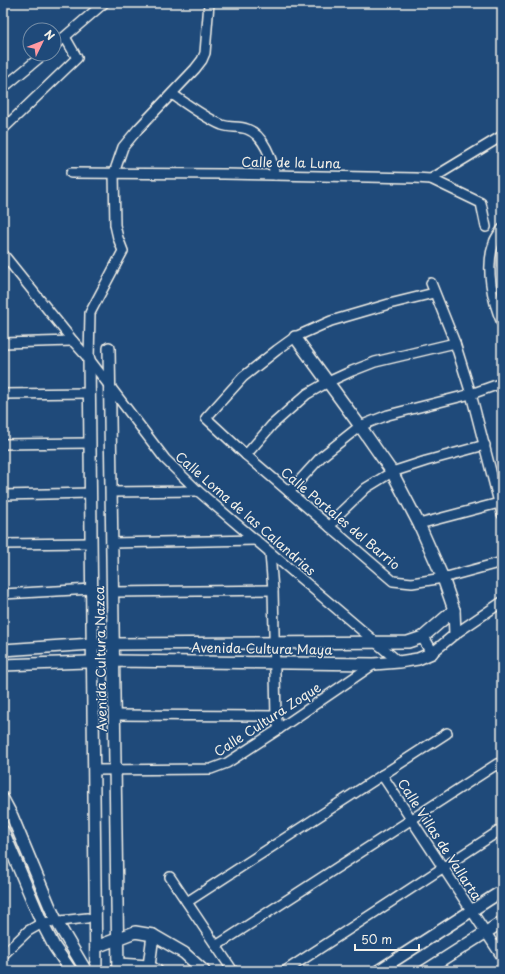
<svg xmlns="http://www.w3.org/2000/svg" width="505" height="974" viewBox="0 0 505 974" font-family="'Playpen Sans',sans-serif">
	<rect width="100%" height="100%" fill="#1f4a7a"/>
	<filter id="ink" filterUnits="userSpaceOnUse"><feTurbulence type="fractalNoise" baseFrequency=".025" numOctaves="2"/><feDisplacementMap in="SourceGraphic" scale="8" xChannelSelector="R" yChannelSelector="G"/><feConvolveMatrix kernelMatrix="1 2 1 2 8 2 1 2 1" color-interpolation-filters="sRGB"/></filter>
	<g filter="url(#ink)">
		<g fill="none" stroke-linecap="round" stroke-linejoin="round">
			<defs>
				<g id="minor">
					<polyline points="54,46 104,3"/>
					<polyline points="3,88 44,54"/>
					<path d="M172,94C188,105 204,117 222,125C230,128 239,126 247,129C264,135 272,159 275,175"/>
					<polyline points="3,129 77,58 65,37"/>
					<polyline points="71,173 224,174 415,178 431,179 481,203 486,227"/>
					<polyline points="431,179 502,136"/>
					<path d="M502,229C499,234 495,238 494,243C485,267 492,300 502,323"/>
					<polyline points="3,254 73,341 89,359 165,459 198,491 399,662"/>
					<polyline points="431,283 455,343 471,394 502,514"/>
					<polyline points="434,293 389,304 331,321 295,337 277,350 243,377 206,418 246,455 393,581 412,583 443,578 502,562"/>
					<polyline points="3,343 73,341"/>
					<polyline points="89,359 90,313 123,251 118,238 115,225 114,173 123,147 138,129 195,69 202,60 205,53 209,3"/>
					<polyline points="3,394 89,393"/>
					<polyline points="3,444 90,443"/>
					<polyline points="246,455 272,425 307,394 328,382 352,371 375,362 455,343"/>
					<polyline points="111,492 198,491"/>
					<polyline points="289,492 321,457 360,426 388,415 471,394 502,383"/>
					<polyline points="3,495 91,493"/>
					<polyline points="419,524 499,503"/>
					<polyline points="330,527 340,513 366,488 392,472 426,461 485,445"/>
					<polyline points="112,543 256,540"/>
					<polyline points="3,544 91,543"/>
					<polyline points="270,553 273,590 276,716 279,729"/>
					<polyline points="113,592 273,590"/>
					<polyline points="3,594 92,589"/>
					<polyline points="432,653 455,634 502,602"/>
					<polyline points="115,715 276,716"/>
					<polyline points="94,770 211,769 227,763 279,729 374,664"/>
					<polyline points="382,775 502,957"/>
					<polyline points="170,877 233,971"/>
					<polyline points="187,902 447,733"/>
					<polyline points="216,946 497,764 502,769"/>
					<polyline points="3,955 28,931 42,923 87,918"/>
					<polyline points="285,971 502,829"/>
				</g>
				<g id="tertiary">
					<polyline points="295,337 360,426 392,472 419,524 443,578 454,610 455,634"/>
					<polyline points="109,348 118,971"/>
					<polyline points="89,359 96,971"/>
					<polyline points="3,650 92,644 114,644 408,642 423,637 454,610"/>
					<polyline points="3,665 114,661 374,664 399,662 418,659 432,653 423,637"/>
					<polyline points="3,799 12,816 50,907 57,922 86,971"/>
					<polyline points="3,831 42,923 54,946 71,971"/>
					<polyline points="96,947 135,932 153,935 184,953 204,971"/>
					<polyline points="118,964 149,966 157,971"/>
					<polyline points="149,966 153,935"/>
					<polyline points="378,971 502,891"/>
					<polyline points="425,971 502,922"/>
				</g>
			</defs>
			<!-- minor casing -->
			<use href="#minor" stroke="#f4f1e8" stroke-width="12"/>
			<!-- tertiary casing -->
			<use href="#tertiary" stroke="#f4f1e8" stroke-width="14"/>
			<!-- minor -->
			<use href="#minor" stroke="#1f4a7a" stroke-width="9"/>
			<!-- tertiary -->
			<use href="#tertiary" stroke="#1f4a7a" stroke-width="11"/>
		</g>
	</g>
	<g text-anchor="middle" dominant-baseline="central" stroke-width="3" stroke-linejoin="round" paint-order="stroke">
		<!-- street labels -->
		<g font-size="13" fill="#f4f1e8" stroke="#1f4a7a">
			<text transform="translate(291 162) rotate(1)">Calle de la Luna</text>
			<text transform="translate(246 513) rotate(41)">Calle Loma de las Calandrias</text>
			<text transform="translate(341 518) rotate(40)">Calle Portales del Barrio</text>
			<text transform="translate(262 648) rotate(1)">Avenida Cultura Maya</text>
			<text transform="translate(100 659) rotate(-91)">Avenida Cultura Nazca</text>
			<text transform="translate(267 719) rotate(-33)">Calle Cultura Zoque</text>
			<text transform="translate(440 839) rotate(57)">Calle Villas de Vallarta</text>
		</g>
	</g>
	<!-- margin -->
	<rect width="505" height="974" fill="none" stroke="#1f4a7a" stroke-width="16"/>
	<rect x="8" y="8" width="489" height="958" fill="none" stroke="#f4f1e8" stroke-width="1.5" filter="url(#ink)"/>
	<!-- north arrow -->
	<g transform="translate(42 42) rotate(47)"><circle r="19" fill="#1f4a7a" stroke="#748da6"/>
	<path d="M0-3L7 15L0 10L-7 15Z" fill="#ff9aa2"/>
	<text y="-6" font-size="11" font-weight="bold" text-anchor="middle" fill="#f4f1e8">N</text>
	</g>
	<!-- scale -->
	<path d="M355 944v6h64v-6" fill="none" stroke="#f4f1e8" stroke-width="2"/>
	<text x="361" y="944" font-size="12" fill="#f4f1e8" stroke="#1f4a7a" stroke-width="3" paint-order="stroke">50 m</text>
</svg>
